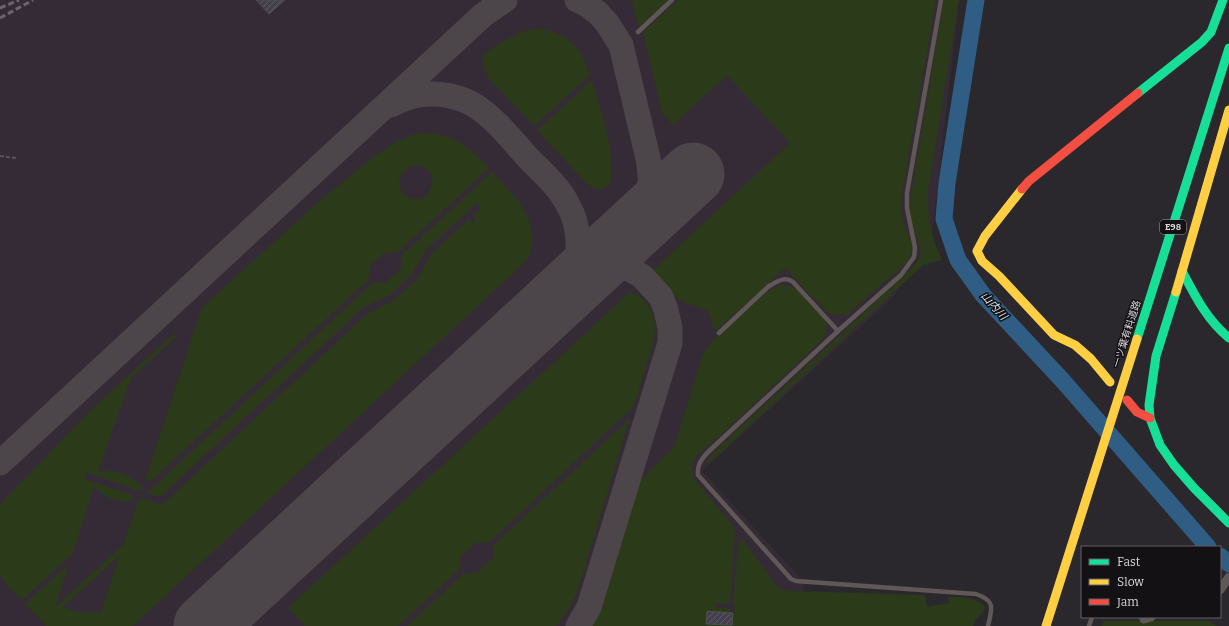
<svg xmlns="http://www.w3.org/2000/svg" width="1229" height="626" viewBox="0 0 1229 626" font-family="Bitter,'Noto Sans JP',serif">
	<defs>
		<pattern id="building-hatch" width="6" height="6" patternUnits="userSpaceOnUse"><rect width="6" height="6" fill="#43404c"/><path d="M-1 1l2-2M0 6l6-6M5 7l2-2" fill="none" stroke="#5e5b65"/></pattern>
	</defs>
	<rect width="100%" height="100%" fill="#2b282d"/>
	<!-- built -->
	<polygon fill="#352b37" points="0,0 959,0 932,234 893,297 702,471 804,582 798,626 0,626"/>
	<!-- green -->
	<g fill="#2b3b19" fill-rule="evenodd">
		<polygon points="632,0 669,0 640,26 638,24"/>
		<path d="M678,0H936L901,199C901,207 901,214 903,222C908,240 919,245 905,264L849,313C841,315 834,316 827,312L785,268L716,331L713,329C711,300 695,311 678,299C668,292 659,281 651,272L790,143L727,75L673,125L662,113L643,32Z"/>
		<path d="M944,0H959L928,191C927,215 931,238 942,260C936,263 933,259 926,266L924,264L707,465V461L713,453L909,271C927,252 920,247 913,226C910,218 910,210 910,202Z"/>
		<path d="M542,29C571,35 580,48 590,75L534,126L488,77C485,71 481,63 484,56C487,48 520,32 529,30C533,29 537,29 542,29Z"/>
		<path d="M592,80C600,108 611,137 611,167C611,171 612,175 612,179C611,184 606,188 601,189C594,189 590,186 585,182L537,130Z"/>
		<path d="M426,133C457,135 468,147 489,168L398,252L384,253L369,267V279L150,482L145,480L201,310L205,305L316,204L376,155L394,143L415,134ZM412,166C449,163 429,215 405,195C393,185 401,170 412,166Z"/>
		<path d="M492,172C511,193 532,209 532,239C532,249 530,257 523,264L133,626H46L25,604L67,566L68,567L55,607L123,545L138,501L142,498L162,505L367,314L393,301L417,279L432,253L469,219L473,223L476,220L473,216L481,208L477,203L425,251L411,275L390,295L364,307L160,497L147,493L372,283H385L401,268V256ZM119,556L101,613L77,612L63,607Z"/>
		<path d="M780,285L792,286L798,290L824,318C828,325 826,333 823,339L713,442C699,453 685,461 695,480L732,524L735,531L730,602L728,604L715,603V607L730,608L731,613L732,614L735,612V607L733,604L738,546L740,541L742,540L745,542L775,584L781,589L789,591L925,595L927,607L949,603L948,597C960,597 978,597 985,607L984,611L975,621L973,626H589L594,617L598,606L636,488C645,471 662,462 674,447L702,357L711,342L768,291L774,287Z"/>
		<polygon points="630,292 640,297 647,304 652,313 655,325 654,340 634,406 490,542 475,543 460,557 460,569 398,626 305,626 288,608"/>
		<path d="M176,332L175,338L131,378L98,472C101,472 105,470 108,471C120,471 136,478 143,488L139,491L87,472L85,479L135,496L128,502L112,499L100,493L94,486L73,553L22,600L5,583L0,575V506L6,498L95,406Z"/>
		<path d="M630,418L578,590C572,603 566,615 556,626H407L464,573H476L493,558L494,545Z"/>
		<polygon points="1104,621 1209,621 1216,626 1102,626"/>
	</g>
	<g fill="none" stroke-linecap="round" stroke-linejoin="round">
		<!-- river -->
		<g stroke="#2f5d83" stroke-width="17">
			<polyline points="976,0 947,183 944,219 958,260 983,295 1063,381 1208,547"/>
			<polyline points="1220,556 1229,564"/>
		</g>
		<!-- taxiway -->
		<g stroke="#4c464a" stroke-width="25">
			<path d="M577,0L586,4L598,13L607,23L621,45L648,158C654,191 648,202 632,230"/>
			<path d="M391,105C414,92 440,91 464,100C488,109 512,140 529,159C542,172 558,186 567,203C574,215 578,229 578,243C579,266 568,285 556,302"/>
			<polyline points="0,463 483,15 505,0"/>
			<polyline points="578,626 589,607 670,343 670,328 666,310 661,297 642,276 623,266 614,265 594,269 584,275"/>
		</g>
		<!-- runway -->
		<polyline stroke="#4c464a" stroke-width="63" points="205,626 693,174"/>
	</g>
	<!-- building -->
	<g fill="url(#building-hatch)" stroke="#4e4d51">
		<polygon points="256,0 285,0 269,14"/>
		<polygon points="707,611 733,613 732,625 706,624"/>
	</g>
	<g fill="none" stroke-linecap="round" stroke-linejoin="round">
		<!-- path -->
		<polyline stroke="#635d5d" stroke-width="1.5" stroke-dasharray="4 2" stroke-linecap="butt" points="0,156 16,158"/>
		<!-- lane -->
		<g stroke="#605757" stroke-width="4.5">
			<path d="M941,0L907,193V208L915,248L914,257L901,275L838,331L707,453C701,460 697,465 698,475L791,579L796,581L976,594C996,601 992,608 988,626"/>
			<polyline points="638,32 672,0"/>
			<path d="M719,333L769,286C778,281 785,276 793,282L838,331"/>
			<polyline points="1089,626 1092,617"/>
		</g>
		<!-- street -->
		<g stroke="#605757" stroke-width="9">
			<polyline points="1220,590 1229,577"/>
			<polyline points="1144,619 1151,617"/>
		</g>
		<!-- fast -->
		<g stroke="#16e098" stroke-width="9">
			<polyline points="1138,93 1202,42 1211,32 1223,0"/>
			<path d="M1182,271C1195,296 1207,320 1229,338"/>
			<polyline points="1176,292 1156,356 1149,405 1150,418 1160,445 1174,465 1194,488 1229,523"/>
			<polyline points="1137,339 1229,48"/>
		</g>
		<!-- slow -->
		<g stroke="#ffcf43" stroke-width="9">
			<polyline points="1022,189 985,236 977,251 982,261 999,276 1054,335 1075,345 1091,359 1110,382"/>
			<polyline points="1176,292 1229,110"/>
			<polyline points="1046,626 1137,339"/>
		</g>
		<!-- jam -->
		<g stroke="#f24e42" stroke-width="9">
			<polyline points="1022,189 1029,181 1138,93"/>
			<polyline points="1127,400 1137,412 1150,418"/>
		</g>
		<!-- rail -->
		<g stroke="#6c6567" stroke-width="3" stroke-dasharray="6 3" stroke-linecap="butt">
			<polyline points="0,8 19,0"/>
			<polyline points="0,18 33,0"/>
		</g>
	</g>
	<g text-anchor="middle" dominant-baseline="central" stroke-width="3" stroke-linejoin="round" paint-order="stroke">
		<!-- shield labels -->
		<rect fill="#131114" stroke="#9f9ca0" stroke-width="1" x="1160" y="220" width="26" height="14" rx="3"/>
		<g font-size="9" font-weight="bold" fill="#dbd7dc">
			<text x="1173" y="227">E98</text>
		</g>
		<!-- street labels -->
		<g font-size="10" fill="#dbd7dc" stroke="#131114">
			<text transform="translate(1127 334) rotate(-72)">一ツ葉有料道路</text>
		</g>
		<!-- water labels -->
		<g font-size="11" font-style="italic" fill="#d6e4f1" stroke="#131114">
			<text transform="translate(994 306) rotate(48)">山内川</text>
		</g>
	</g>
	<!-- legend -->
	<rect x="1081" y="546" width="140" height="72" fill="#131114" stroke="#636064"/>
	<rect x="1089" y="559" width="20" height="6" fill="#16e098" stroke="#636064"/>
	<text x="1117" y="566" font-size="12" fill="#dbd7dc">Fast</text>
	<rect x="1089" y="579" width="20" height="6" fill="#ffcf43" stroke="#636064"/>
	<text x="1117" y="586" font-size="12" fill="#dbd7dc">Slow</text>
	<rect x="1089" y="599" width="20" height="6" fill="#f24e42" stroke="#636064"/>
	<text x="1117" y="606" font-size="12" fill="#dbd7dc">Jam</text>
</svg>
